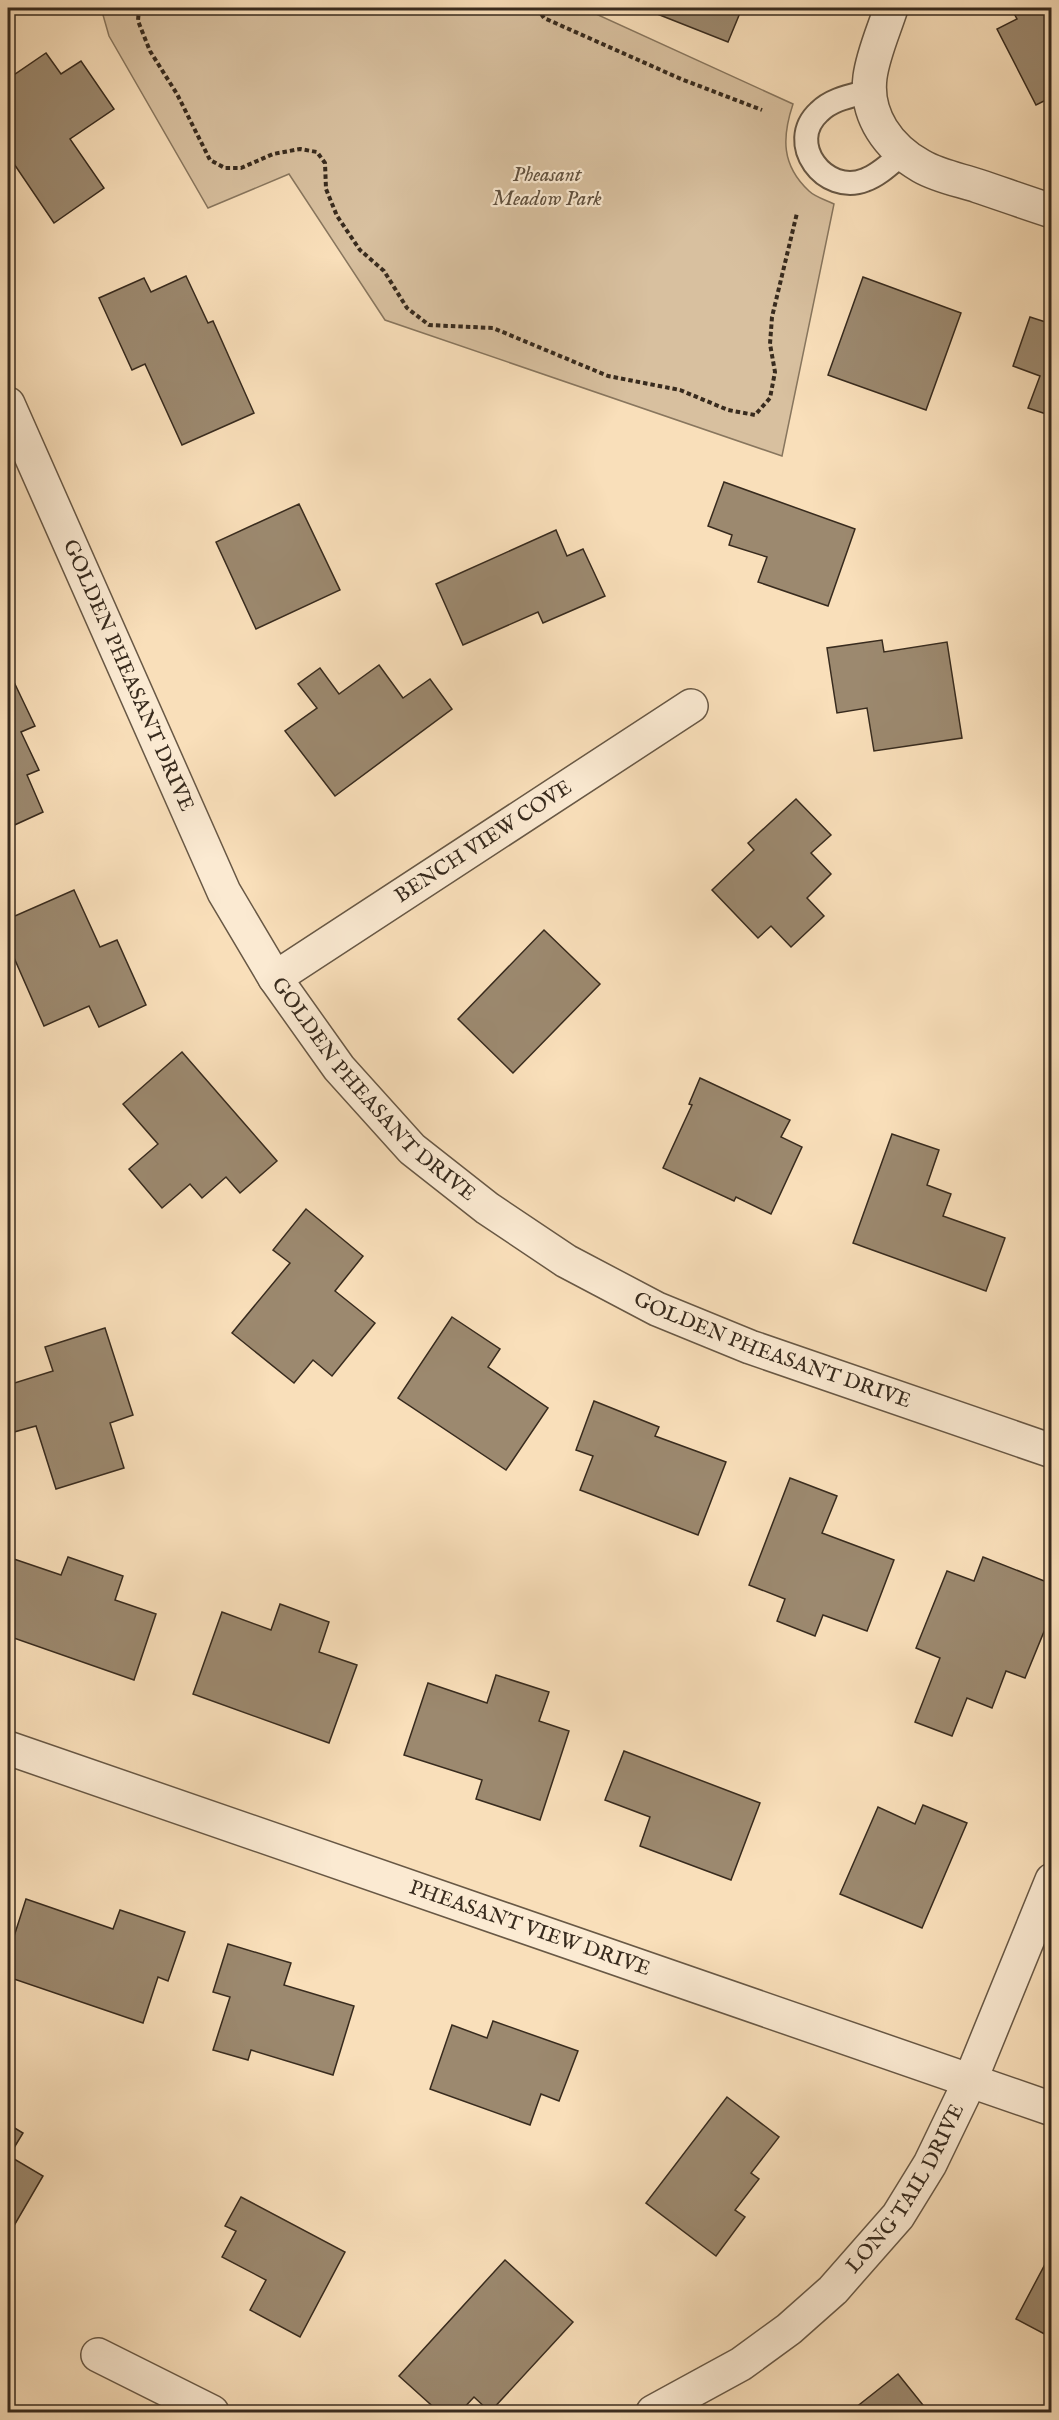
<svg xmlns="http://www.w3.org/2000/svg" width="1059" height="2420" viewBox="0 0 1059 2420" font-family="'IM FELL English',serif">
	<rect width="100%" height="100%" fill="#f9dfba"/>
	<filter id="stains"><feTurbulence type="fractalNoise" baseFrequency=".00333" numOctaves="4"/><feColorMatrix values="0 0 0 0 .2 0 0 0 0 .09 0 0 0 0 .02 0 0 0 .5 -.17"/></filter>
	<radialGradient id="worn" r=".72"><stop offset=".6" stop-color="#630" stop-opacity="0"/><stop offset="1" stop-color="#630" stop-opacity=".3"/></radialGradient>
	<!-- green -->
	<path fill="#d8c09f" stroke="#88765e" stroke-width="1.5" d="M101,8H583L793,104C782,137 781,165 809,191C815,197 826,200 834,204L782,456L385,320L289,174L208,208L109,36Z"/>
	<!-- building -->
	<g fill="#9c896f" stroke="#382b1e" stroke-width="1.5">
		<polygon points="642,8 742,8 728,42"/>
		<polygon points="1011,8 1052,8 1052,97 1036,105 997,29 1017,19"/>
		<polygon points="46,53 61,74 81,61 114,109 70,139 104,188 54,223 8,155 8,79"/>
		<polygon points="186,276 208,323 213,321 254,413 182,445 145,364 132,370 99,298 144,278 151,292"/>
		<polygon points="863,277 961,313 926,410 828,375"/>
		<polygon points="1030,317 1052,324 1052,416 1028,408 1040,376 1013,366"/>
		<polygon points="724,482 855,529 828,606 758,582 767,557 729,545 732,535 708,526"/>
		<polygon points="299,504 340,590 256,629 216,542"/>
		<polygon points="556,530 567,556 583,549 605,596 543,623 538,612 463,645 436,584"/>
		<polygon points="882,640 884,652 947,642 962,738 874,751 867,708 837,713 827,648"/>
		<polygon points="379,665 403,698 430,679 452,709 335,796 285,731 317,708 298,684 320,668 339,694"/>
		<polygon points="13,680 35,726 21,732 39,770 27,775 43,812 8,828 8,682"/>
		<polygon points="796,799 831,835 811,853 831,874 807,898 824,916 791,947 771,926 758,938 712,890 754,850 748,843"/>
		<polygon points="74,890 100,947 117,940 146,1005 99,1027 89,1006 44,1026 8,944 8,919"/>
		<polygon points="544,930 600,984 513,1073 458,1019"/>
		<polygon points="182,1052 277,1161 240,1193 226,1177 202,1198 190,1184 162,1208 129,1169 158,1144 123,1104"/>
		<polygon points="700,1078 790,1120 781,1137 802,1147 771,1214 736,1197 734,1201 663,1168 692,1105 689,1104"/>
		<polygon points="892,1134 939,1150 927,1185 951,1194 943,1216 1005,1238 986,1291 853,1243"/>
		<polygon points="306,1209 363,1256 335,1291 375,1323 332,1376 313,1360 294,1383 232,1333 290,1263 273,1250"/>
		<polygon points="452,1317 500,1349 488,1367 548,1408 506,1470 398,1398"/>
		<polygon points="105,1328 133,1415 110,1423 124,1468 56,1489 36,1426 14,1432 8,1411 8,1385 53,1371 45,1347"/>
		<polygon points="594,1401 659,1427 655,1436 726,1462 698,1535 580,1490 593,1456 576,1450"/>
		<polygon points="790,1478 837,1496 822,1533 894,1560 867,1631 823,1615 815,1636 777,1621 785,1599 749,1585"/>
		<polygon points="8,1557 61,1575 68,1557 123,1576 115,1600 156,1614 134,1680 8,1636"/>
		<polygon points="983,1557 1052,1584 1052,1612 1025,1678 1006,1671 992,1708 967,1698 952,1736 915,1722 940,1658 916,1648 947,1571 974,1581"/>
		<polygon points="280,1604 329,1622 319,1652 357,1665 329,1743 193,1694 222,1612 271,1630"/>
		<polygon points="496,1675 549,1692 539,1721 569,1731 540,1820 476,1799 482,1780 404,1755 428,1683 487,1703"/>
		<polygon points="624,1751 760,1803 731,1880 640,1846 650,1817 605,1800"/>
		<polygon points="923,1805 967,1823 922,1928 840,1894 878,1807 915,1824"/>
		<polygon points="26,1899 113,1929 120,1910 185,1932 168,1981 158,1977 143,2023 8,1977 8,1955"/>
		<polygon points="228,1944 291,1963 284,1985 354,2006 333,2075 251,2050 248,2060 213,2050 230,1997 213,1992"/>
		<polygon points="493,2021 578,2051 559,2101 541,2094 530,2125 430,2089 452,2025 487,2038"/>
		<polygon points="727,2097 779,2137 751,2173 759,2179 735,2210 745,2217 716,2256 646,2203"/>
		<polygon points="8,2124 23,2133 9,2156 43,2176 8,2236"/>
		<polygon points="241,2197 345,2252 300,2337 250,2310 266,2280 222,2257 236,2231 225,2226"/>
		<polygon points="1052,2251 1052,2338 1016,2319"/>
		<polygon points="505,2260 573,2322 490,2412 474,2397 460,2412 439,2412 399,2376"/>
		<polygon points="898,2374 927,2410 924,2412 850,2412"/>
	</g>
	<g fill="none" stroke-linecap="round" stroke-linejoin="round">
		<defs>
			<path id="lane" d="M869,91C851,96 832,99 819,112C785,143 825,196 865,180C879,175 891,163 902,154"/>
			<g id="street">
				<path d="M891,8C884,30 873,54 870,77C865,116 889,148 921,166C938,176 960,180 978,186C1002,194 1027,203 1052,211"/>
				<path id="s1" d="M8,404L224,892L275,978L339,1068L412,1149L487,1208L566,1261L657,1309L750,1347L1052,1451"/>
				<path id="s2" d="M275,978L691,706"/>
				<path id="s3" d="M8,1748L1052,2109"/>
				<polyline points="98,2355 212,2412"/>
				<path id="s4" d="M653,2412L741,2364L789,2329L833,2290L898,2216L930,2164L970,2081L1052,1880"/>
			</g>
		</defs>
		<!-- lane casing -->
		<use href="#lane" stroke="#685845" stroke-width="26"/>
		<!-- street casing -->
		<use href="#street" stroke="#685845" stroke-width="36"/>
		<!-- path -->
		<g stroke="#382b1e" stroke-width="4" stroke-dasharray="4.5 3" stroke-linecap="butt">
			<polyline points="139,8 138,21 150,51 177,94 210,160 225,168 241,168 273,154 300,149 317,152 325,163 326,189 337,216 360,250 384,271 407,308 429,325 493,328 608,376 680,390 728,410 755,415 770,398 775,372 770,344 772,317 797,213"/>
			<polyline points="537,8 544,18 681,79 762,110"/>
		</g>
		<!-- lane -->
		<use href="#lane" stroke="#fbead2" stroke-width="22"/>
		<!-- street -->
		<use href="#street" stroke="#fbead2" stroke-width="33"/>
	</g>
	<g text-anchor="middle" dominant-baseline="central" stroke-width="4.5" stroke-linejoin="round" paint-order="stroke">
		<!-- park labels -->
		<g font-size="21" font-style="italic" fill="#60503e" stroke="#fbead2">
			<text x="547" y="175">Pheasant<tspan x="547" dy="24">Meadow Park</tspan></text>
		</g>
		<!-- street labels -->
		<g font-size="21" fill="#382b1e" stroke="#fbead2">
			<text stroke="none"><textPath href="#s1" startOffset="297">GOLDEN PHEASANT DRIVE</textPath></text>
			<text stroke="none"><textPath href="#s2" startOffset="249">BENCH VIEW COVE</textPath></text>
			<text stroke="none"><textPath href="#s1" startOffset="783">GOLDEN PHEASANT DRIVE</textPath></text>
			<text stroke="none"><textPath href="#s1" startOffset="1269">GOLDEN PHEASANT DRIVE</textPath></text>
			<text stroke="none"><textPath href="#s3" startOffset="552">PHEASANT VIEW DRIVE</textPath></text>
			<text stroke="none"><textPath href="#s4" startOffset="344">LONG TAIL DRIVE</textPath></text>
		</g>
	</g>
	<!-- margin -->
	<rect width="1059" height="2420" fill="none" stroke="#f9dfba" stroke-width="30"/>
	<rect x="9" y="9" width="1041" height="2402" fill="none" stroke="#382b1e" stroke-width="3"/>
	<rect x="15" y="15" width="1029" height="2390" fill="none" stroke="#382b1e" stroke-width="1.5"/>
	<rect width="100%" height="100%" filter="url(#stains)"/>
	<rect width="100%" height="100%" fill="url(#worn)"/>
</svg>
